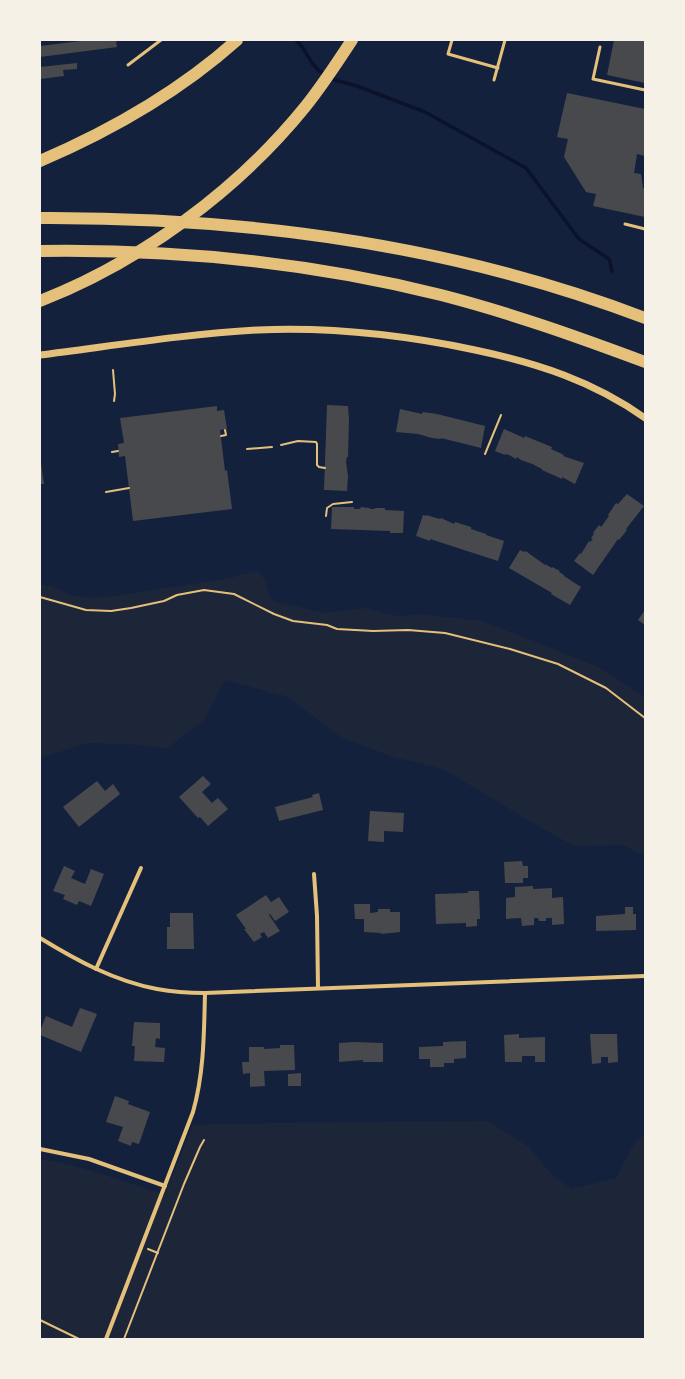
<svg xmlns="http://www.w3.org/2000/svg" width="685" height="1379" viewBox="0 0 685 1379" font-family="'Source Sans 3',sans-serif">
	<rect width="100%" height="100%" fill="#14213d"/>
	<!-- green -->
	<g fill="#1d2539">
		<polygon points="258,571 265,580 270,597 274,601 325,613 365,608 387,614 401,616 417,614 481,621 544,645 600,668 645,697 645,856 623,845 574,846 543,829 443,769 390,756 343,738 288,697 225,680 205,719 167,749 139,745 88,743 40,758 40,584 51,586 68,594 88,598 115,596 224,579"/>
		<path d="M488,1121L529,1147L554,1177L572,1189L616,1178L635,1142L645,1134V1339H40V1159C81,1165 126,1182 165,1195L193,1125L270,1123Z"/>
	</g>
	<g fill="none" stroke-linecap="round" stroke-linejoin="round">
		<!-- stream -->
		<polyline stroke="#0b132b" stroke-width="3.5" points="296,40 303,48 312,63 319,71 335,80 357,86 425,112 526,168 579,239 609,259 612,271"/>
	</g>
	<!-- building -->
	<g fill="#48494c">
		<polygon points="89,40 116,40 117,47 40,57 40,46"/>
		<polygon points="614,40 645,40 645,83 607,75"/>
		<polygon points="77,63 77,69 63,70 64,76 40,79 40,67"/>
		<polygon points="567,93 645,109 645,156 637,154 634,173 641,174 643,188 645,189 645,217 593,206 596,194 586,192 564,157 568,139 557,137"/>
		<polygon points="327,405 348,406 349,420 348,457 347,457 346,462 348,476 347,491 324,490"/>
		<polygon points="217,406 217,411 224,410 227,429 220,430 225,471 227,470 232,509 133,521 125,456 119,457 118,444 124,443 120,418"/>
		<polygon points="400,409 422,414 423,412 437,414 485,426 481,448 441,438 441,439 432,438 418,434 396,432"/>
		<polygon points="504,429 524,438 525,436 552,447 551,449 564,455 563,456 584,463 575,484 562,477 562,479 542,470 542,469 534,465 535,465 521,460 517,457 516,459 509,455 505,454 505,455 495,451"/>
		<polygon points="40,457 44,484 40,484"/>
		<polygon points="627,494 644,506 626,529 627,530 619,540 618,539 593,575 574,561 580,553 581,554 589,541 590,542 593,539 591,538 594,534 593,533 599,525 601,527 609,516 608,515 616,503 618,504"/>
		<polygon points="332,507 354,507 354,509 360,509 361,507 369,508 371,509 375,509 375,508 385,508 385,510 404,511 403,533 390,533 390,531 331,529"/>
		<polygon points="423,515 426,516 426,515 440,519 441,518 454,524 455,522 471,527 471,529 486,534 486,535 504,541 498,561 430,539 430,541 416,536"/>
		<polygon points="520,550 524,552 525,551 527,552 545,565 545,564 552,568 552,567 560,571 559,572 564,575 564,576 581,587 570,605 551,594 552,593 509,568"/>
		<polygon points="645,610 645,625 638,620"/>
		<polygon points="203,776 211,784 202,792 212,803 218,798 228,809 208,826 200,817 198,818 179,797"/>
		<polygon points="97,781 105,791 113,784 120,794 79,827 63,807"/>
		<polygon points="319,793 323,810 279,821 275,807 313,797 312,795"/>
		<polygon points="370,811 404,813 403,832 384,831 384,842 368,841"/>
		<polygon points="522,861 523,866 528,866 528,878 523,878 523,883 505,883 504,862"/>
		<polygon points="64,866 75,871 71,878 85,884 91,869 104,874 91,906 79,901 77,905 63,899 65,895 53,891"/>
		<polygon points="533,886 533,889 552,888 552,898 563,897 564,924 552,925 552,918 546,918 546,921 539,921 538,918 534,918 534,925 522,926 521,918 506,919 506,898 515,897 515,887"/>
		<polygon points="468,891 479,891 480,919 477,919 477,926 466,927 466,923 436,924 435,894 468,893"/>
		<polygon points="266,895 271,902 279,897 289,912 275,921 270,914 269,915 280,931 268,938 264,932 260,934 262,937 254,942 244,929 246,929 236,915"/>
		<polygon points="354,904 370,904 370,913 378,912 378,909 390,909 390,912 400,912 400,932 381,934 381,933 364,932 364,919 355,919"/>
		<polygon points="625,907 633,907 633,914 636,914 636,930 596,931 596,916 625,914"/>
		<polygon points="170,913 193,913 194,949 167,949 167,927 170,927"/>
		<polygon points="80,1008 97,1014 81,1052 40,1035 40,1031 46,1016 72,1027"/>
		<polygon points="134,1022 160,1023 160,1039 156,1038 155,1047 165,1048 164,1062 134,1061 135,1046 132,1046"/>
		<polygon points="519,1034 519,1038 545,1037 545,1062 535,1062 535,1056 522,1056 522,1062 505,1062 504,1035"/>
		<polygon points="590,1034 617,1034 618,1062 608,1063 608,1057 601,1057 601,1063 592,1064"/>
		<polygon points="466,1041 466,1058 454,1059 454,1063 444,1063 444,1067 430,1067 430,1059 419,1059 419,1047 443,1046 443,1042"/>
		<polygon points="354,1042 383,1043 383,1062 363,1062 363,1060 339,1062 339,1043"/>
		<polygon points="280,1045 294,1045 295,1070 264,1071 265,1086 250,1087 250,1073 243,1074 242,1062 249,1062 249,1047 264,1047 264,1049 280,1048"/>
		<polygon points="301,1073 301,1086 288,1086 288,1074"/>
		<polygon points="115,1096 129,1101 128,1104 150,1112 139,1144 132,1142 131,1146 118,1141 123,1127 106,1122"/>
	</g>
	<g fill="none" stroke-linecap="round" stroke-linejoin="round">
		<!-- path -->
		<g stroke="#e5c07b" stroke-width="2">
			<polyline points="113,370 115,394 114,401"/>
			<polyline points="221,436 226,435 225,430"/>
			<polyline points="281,445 298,441 316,442 317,444 317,465 319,467 325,468"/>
			<polyline points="247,449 272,447"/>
			<polyline points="112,452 118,451"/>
			<polyline points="485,454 501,415"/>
			<polyline points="106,492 129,488"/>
			<polyline points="326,516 327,508 333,504 352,502"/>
			<polyline points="40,597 86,610 111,611 131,608 164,601 177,595 204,590 234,594 274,614 293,621 327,625 337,629 373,631 408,630 445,633 510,649 558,664 606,688 645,718"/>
			<polyline points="148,1249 158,1253"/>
			<polyline points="40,1320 79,1339"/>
			<polyline points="124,1339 184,1184 200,1147 204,1140"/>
		</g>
		<!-- service -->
		<g stroke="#e5c07b" stroke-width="3">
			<polyline points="452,40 448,54 498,68"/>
			<polyline points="600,47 593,79 645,90"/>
			<polyline points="128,65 161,40"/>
			<polyline points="494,80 505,40"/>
			<polyline points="625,224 645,229"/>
		</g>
		<!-- minor -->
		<g stroke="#e5c07b" stroke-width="4">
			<polyline points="314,874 317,916 318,988"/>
			<path d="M40,938C76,960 114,981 157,989C173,992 189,993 205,993L645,976"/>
			<polyline points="96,969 141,868"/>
			<polyline points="40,1149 89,1159 165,1186"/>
			<path d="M106,1339L193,1112C204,1073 204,1034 205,993"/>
		</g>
		<!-- tertiary -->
		<path stroke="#e5c07b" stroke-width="7" d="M40,355C112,346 185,334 258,330C330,327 404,335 475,350C537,363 593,381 645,418"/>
		<!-- motorway -->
		<g stroke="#e5c07b" stroke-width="12">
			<path d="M40,161C110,131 180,91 237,40"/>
			<path d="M40,218C246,217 452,244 645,318"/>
			<path d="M40,251C175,249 310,262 441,295C511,313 578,337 645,362"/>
			<path d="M40,301C140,262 237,191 305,107C322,86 337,63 352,40"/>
		</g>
	</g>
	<!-- border -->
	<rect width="685" height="1379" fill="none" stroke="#f6f1e7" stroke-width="82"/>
</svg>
